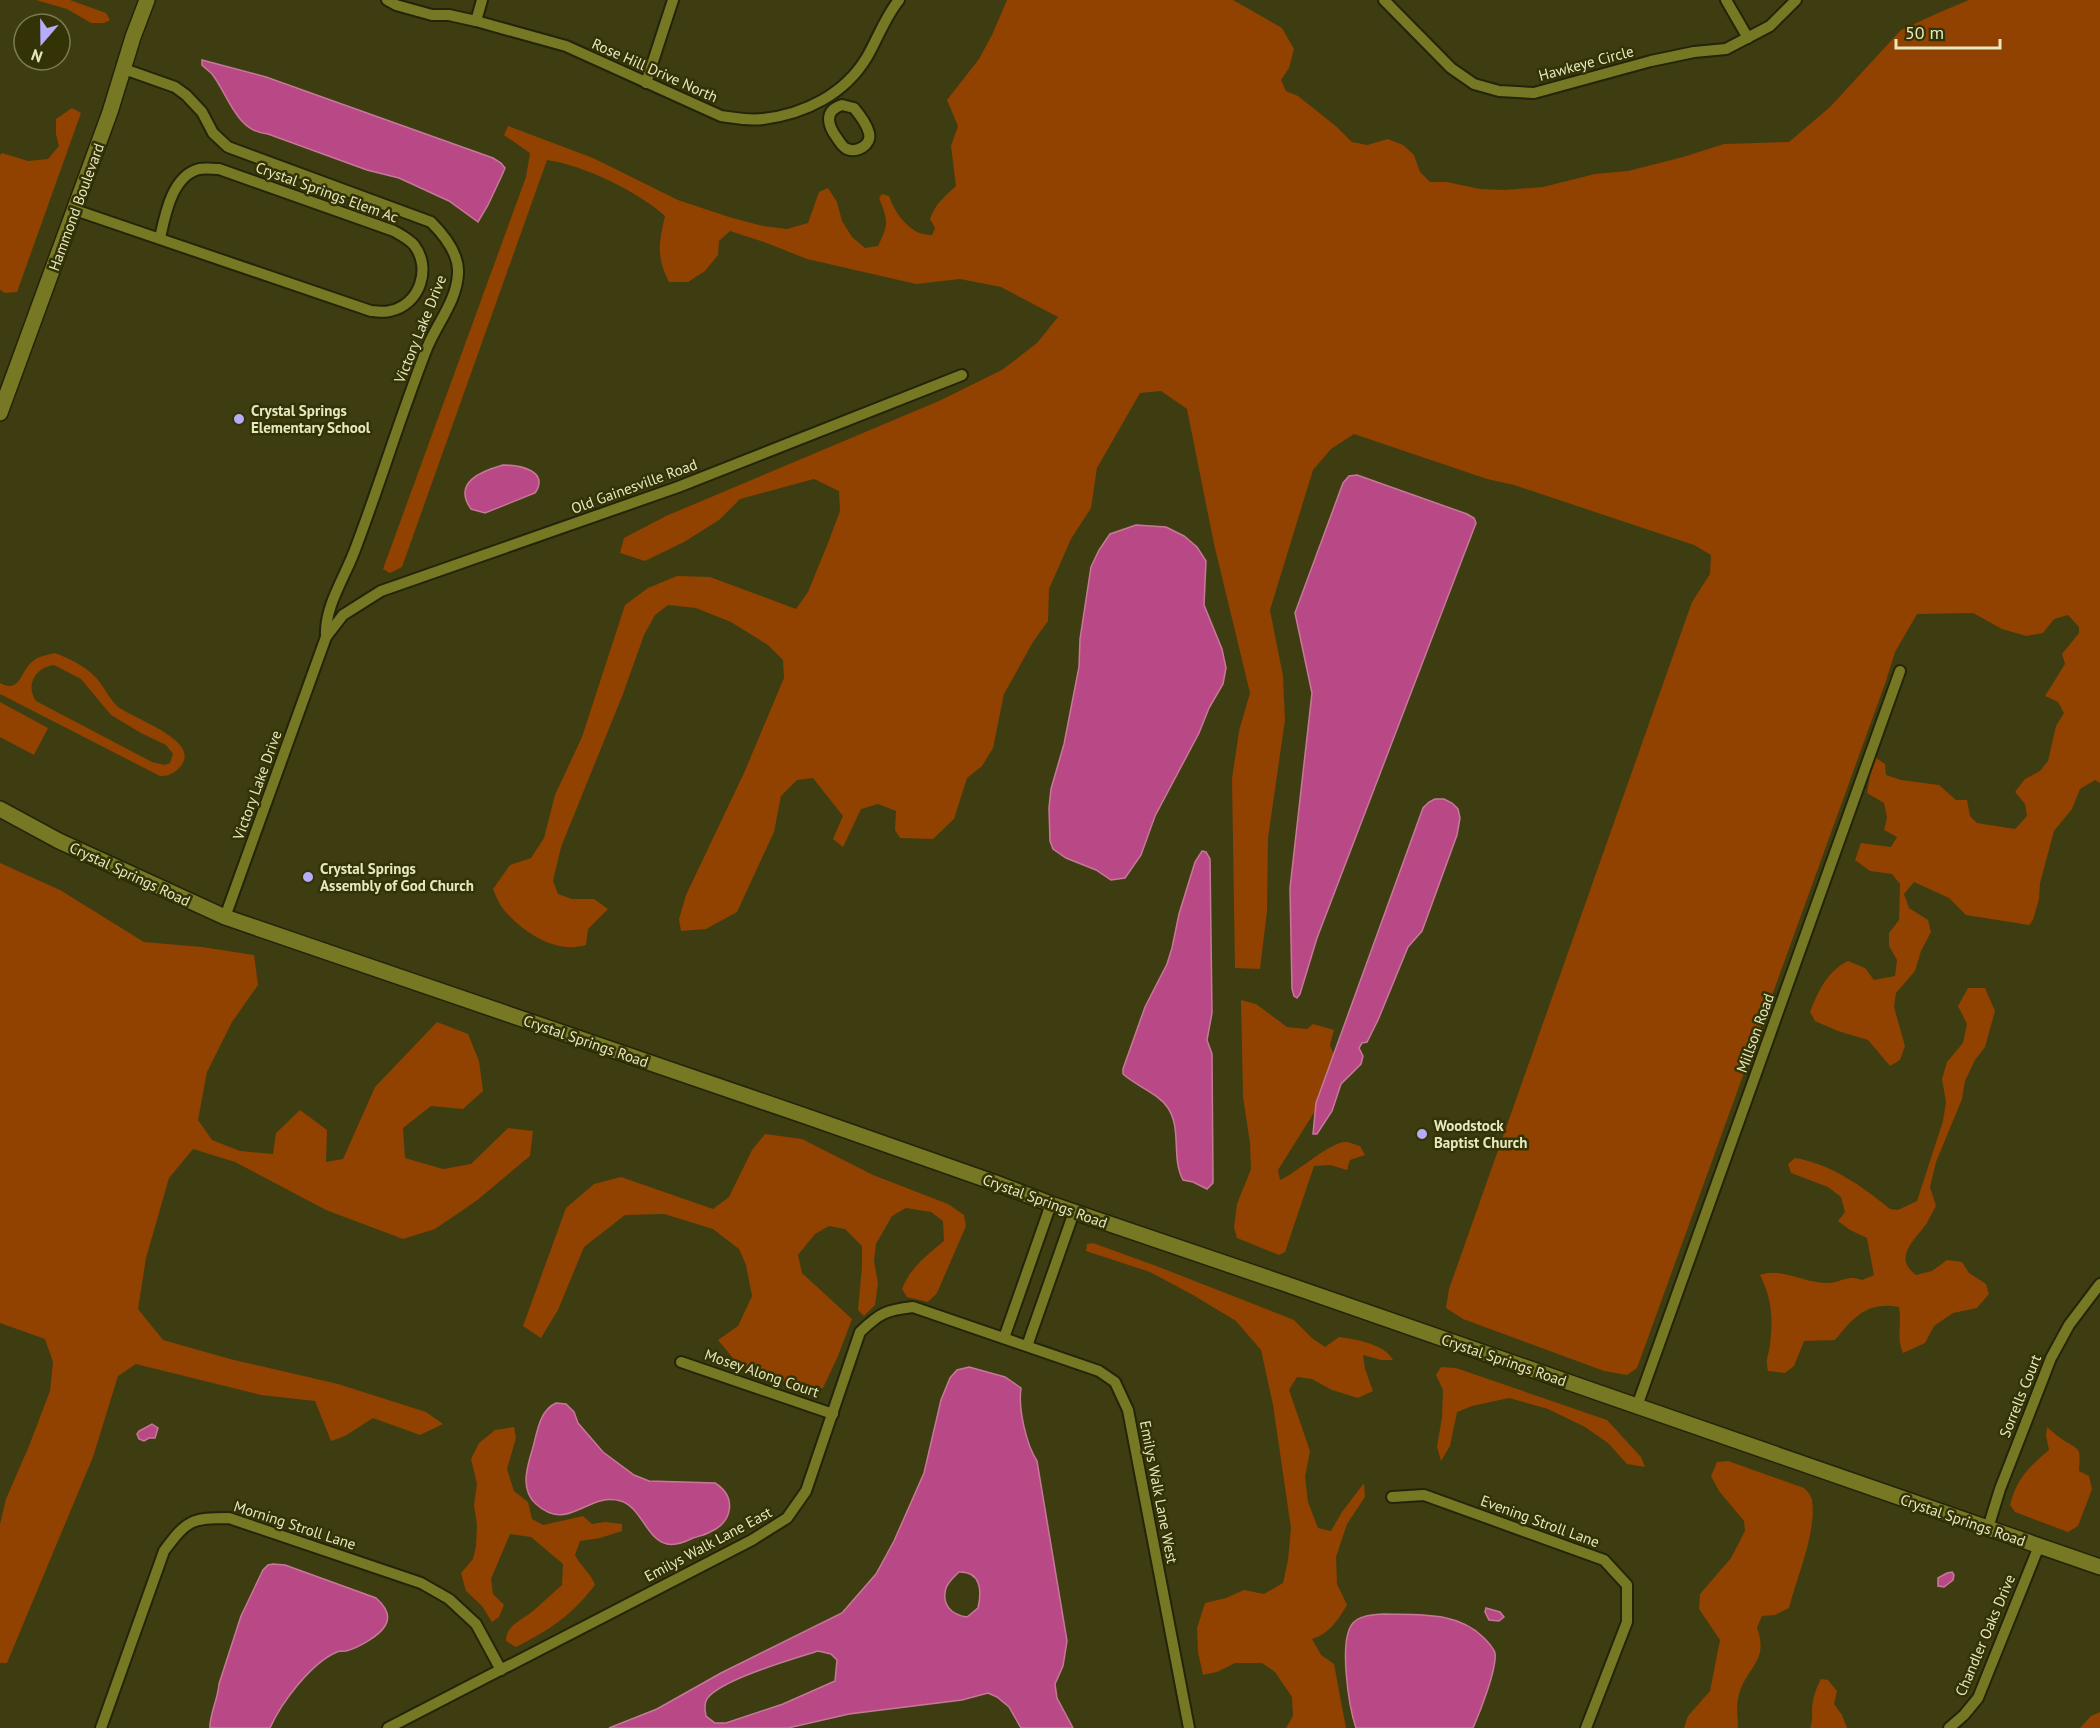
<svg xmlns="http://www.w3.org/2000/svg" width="2100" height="1728" viewBox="0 0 2100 1728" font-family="'PT Sans',sans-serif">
	<rect width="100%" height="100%" fill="#3d3d11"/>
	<!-- green -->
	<g fill="#914100" fill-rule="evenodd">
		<polygon points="36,0 70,0 106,13 110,20 104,23 91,23 67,9"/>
		<path d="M1007,0H1233L1282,28L1294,49L1289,68L1281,80L1286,91L1298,96L1337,127L1352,142L1367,145L1388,139L1403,145L1414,155L1420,172L1430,182H1447L1480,189L1505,190L1543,187L1595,174L1628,171L1683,157L1724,144L1789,142L1830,107L1901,30L1938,13L1969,0H2100V783L2095,780L2080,789L2072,809L2054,831L2040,883L2039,899L2033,920L2029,925L1966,915L1949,898L1914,882L1904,894L1909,908L1928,920L1931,932L1921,951L1915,971L1896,993L1894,1007L1905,1046L1900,1060L1890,1066L1868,1040L1838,1031L1815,1021L1810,1012C1818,992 1827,971 1848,961L1865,968L1874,980L1895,976L1897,960L1889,946V933L1899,920L1900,884L1892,874L1870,871L1855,860L1861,843L1891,847L1897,837L1884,830L1887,818L1884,803L1867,793L1870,775L1876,758L1885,764L1886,775L1901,780L1939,785L1956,800H1967L1970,816L1977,823L2015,829L2027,816L2025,804L2015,792L2025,779L2040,771L2048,761L2056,726L2064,713L2058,702L2045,696L2065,664L2062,654L2079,633V627L2068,615L2054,619L2043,633L2026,636L2002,629L1973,613L1917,614L1895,652L1886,681L1637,1368L1627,1375L1604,1371L1463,1319L1446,1308L1449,1289L1692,602L1710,574L1711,555L1694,545L1514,485L1487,479L1354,434L1331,449L1313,470L1270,610L1283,676L1285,720L1268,838L1267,911L1260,969L1235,968L1232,779L1239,731L1250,693L1214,544L1187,409L1161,391L1140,393L1097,468L1091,508L1071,539L1049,589L1048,621L1033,642L1004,694L993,748L982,766L967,778L954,819L933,839L900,838L895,830L896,811L878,804L861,809L843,847L833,839L843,816L813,778L797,780L781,796L774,832L737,912L706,929L681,931L679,919L686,895L744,773L784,678L783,660L768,645L731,622L696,608L668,605L655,615L644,635L623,694L561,847L553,881L558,894L572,899H594L608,909L588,929L586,945C556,954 524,933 504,910C499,904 496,896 493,889L510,865L531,858L544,838L555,795L582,737L625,605L648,588L677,576L710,577L796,609L808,592L828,543L840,511L839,491L814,479L740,499L719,520L684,542L645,561L620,553L624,538L666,516L939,401L1002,370L1037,343L1058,317L1001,287L960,279L916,284L807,259L764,242L730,231L719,241L718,255L705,271L688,282H669C656,257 659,242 665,216C637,191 583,165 547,160L402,567L390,573L383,569L526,177L530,153L504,135L508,126L593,158L678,200L732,218L763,226L787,229L808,223L819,192L828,188L837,202L842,221L852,237L865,248L878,246C889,224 888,220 879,198L882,194L889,196C895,214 911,236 932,235L935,228L930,219C935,204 945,196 956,186L951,146L958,126L947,100L979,59L992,35Z"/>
		<polygon points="72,108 81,113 17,292 5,293 0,290 0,155 2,153 28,161 48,159 59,146 56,134 56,119"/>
		<path d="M55,653C73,660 90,668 101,684C106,691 111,700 117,706C132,719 209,742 177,770C171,775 167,776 160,776L0,694V683C21,694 20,671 32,662C38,656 47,655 55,653ZM54,665L81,679L111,715L141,733L166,745L173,754L170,763L165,765L152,762L36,701C25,685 36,667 54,665Z"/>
		<polygon points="0,702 48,728 34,755 0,737"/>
		<polygon points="0,863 60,890 144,942 202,947 254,955 258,985 232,1022 207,1072 198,1120 212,1140 240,1151 273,1154 276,1133 300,1110 327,1130 326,1162 343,1159 375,1087 437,1022 468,1034 479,1061 483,1091 463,1109 431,1106 403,1128 405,1158 443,1169 471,1164 508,1128 533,1131 530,1156 476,1201 435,1229 403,1239 326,1210 235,1162 193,1149 169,1178 146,1258 138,1309 163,1340 230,1359 338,1384 426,1412 443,1424 420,1435 373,1418 345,1436 331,1441 315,1401 261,1395 136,1364 118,1376 93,1457 7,1663 0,1663 0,1524 6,1499 29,1446 50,1391 53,1362 45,1339 0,1323"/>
		<path d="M1968,988H1985L1995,1011L1985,1047L1975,1060L1965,1081L1962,1099L1936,1162L1930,1187L1936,1206C1933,1211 1930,1217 1927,1223C1915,1240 1892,1257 1916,1275L1932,1271L1947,1260L1962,1262L1969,1273L1986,1284L1989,1294L1977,1308L1953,1313L1934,1326L1925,1343L1903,1353C1896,1337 1902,1325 1899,1307C1867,1301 1854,1317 1835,1340L1804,1341L1794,1366L1785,1373L1768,1371C1765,1357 1769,1356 1770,1344C1773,1317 1772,1299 1760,1275C1780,1267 1804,1283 1825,1283C1841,1284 1845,1274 1862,1280L1874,1275L1867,1238L1850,1230L1838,1221L1845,1212L1841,1197L1828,1187L1791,1173L1788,1164L1795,1158C1831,1164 1862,1186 1890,1209L1898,1210L1917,1201L1943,1121L1946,1102L1942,1079L1947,1062L1963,1043L1967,1024L1958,1006Z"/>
		<path d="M1241,1000L1256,1004L1287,1027L1307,1029L1313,1024L1334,1030L1330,1045L1334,1055L1316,1103L1315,1111L1278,1170L1280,1180C1297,1173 1329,1142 1346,1142C1350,1142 1356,1145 1360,1146L1365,1155L1350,1160L1347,1170L1330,1165L1314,1166L1285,1252L1279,1255L1237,1238L1234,1227L1237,1204L1251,1169L1250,1143L1243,1097Z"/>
		<path d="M765,1134L802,1139L873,1175L948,1204L964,1215L966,1226L937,1293L928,1302L907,1297L902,1289C910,1268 927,1255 944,1241L943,1221L931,1212L906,1208L892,1216L876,1244L874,1261L878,1283L875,1305L864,1316L858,1310L862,1267V1246L845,1229L829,1226L815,1234L798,1255L802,1273L852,1319L838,1356L823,1388H810L783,1381L737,1363L718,1340L738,1326L752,1296L746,1265L739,1249L713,1229L664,1214L625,1215L584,1247L558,1310L541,1338L523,1326L566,1208L594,1184L621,1177L713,1209L729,1197L752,1150Z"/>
		<path d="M1093,1243L1159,1267L1294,1320L1312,1338L1325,1347L1339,1337C1355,1339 1385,1344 1393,1360H1381L1363,1355L1365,1369L1373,1391L1358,1398L1332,1390L1312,1379L1297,1377L1289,1390L1310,1451L1305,1477L1308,1502L1318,1528L1331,1531L1342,1512L1364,1483L1365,1497L1347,1524L1336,1557L1337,1584L1347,1605C1338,1620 1329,1634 1312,1639L1321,1655L1334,1664L1346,1728H1286L1293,1716L1292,1697L1275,1672L1262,1663H1235L1217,1672L1203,1675L1198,1652L1197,1628L1205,1603L1226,1598L1244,1590L1264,1594L1283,1583L1288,1560L1291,1528L1273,1405L1261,1350L1236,1321L1193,1295L1150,1272L1086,1251L1087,1244Z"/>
		<polygon points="1441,1367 1456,1368 1607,1420 1641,1457 1645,1467 1627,1464 1608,1443 1585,1427 1548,1409 1509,1398 1472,1406 1457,1412 1450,1446 1441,1461 1437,1447 1442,1417 1443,1390 1436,1375"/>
		<path d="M514,1427L516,1438L507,1469L514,1491L528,1502L532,1519L543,1525L583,1516L592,1524L605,1522L622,1524V1531L600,1538L580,1541L575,1555C581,1567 591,1573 595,1585C571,1616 551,1629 516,1647L506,1641C506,1625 522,1620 533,1611C543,1602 552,1594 562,1585L563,1564L531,1537L510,1534L491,1579L493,1594L504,1605L499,1617L492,1622L482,1606L466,1591L461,1573L473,1559L476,1546L477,1525L474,1505L477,1484L471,1459L479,1443L495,1430Z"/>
		<path d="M2047,1427C2052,1431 2057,1436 2063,1440C2082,1451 2080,1448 2079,1471L2089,1476L2092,1489L2078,1526L2068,1532L2015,1512L2010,1505C2017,1478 2029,1467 2049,1450L2046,1436Z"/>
		<path d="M1728,1461L1804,1488C1807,1491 1811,1495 1812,1500C1817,1532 1797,1576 1789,1608L1775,1615L1762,1616L1757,1628C1770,1663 1744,1667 1738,1699C1736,1708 1738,1719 1738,1728H1684L1688,1716L1710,1691L1720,1640L1699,1609L1700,1594L1731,1558L1745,1531L1744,1521L1719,1491L1711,1476L1717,1462Z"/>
		<path d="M1821,1679L1828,1680L1837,1691L1834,1704L1842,1715L1847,1728H1810C1813,1721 1812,1715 1812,1708C1813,1697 1816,1688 1821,1679Z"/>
		<polygon points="2100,1712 2100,1728 2080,1728 2091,1716"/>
	</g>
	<!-- water -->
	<g fill="#b94986" stroke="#c67997" stroke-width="1.5" fill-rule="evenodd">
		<path d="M202,60L266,77L493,158L501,163L505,168L503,173L488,205L478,222L449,201L399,178L367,170L268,134C236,132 228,94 212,74C209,71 205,68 202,65Z"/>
		<path d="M503,465C520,465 550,471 535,493L485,513L471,509C452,482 482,471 503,465Z"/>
		<polygon points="1357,475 1467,514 1474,518 1476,523 1317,938 1300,994 1297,998 1294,996 1292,989 1290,888 1312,693 1295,613 1343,483 1349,476"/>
		<polygon points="1136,525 1166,527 1184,536 1197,547 1206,561 1204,605 1222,649 1226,668 1223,684 1209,708 1199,733 1155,816 1141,855 1125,878 1111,880 1096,870 1066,858 1053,849 1050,841 1049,808 1051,789 1064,744 1079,667 1080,639 1091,567 1099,550 1110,534"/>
		<polygon points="1435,799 1444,799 1452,803 1458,809 1460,818 1457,835 1422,931 1408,947 1378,1020 1367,1042 1362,1043 1359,1048 1363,1056 1361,1064 1341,1084 1332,1111 1317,1134 1313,1134 1316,1103 1423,808 1429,802"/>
		<path d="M1202,851L1206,852L1210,859L1212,1013L1207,1040L1212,1054L1213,1178V1183L1207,1189L1193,1182L1183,1180C1171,1158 1182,1129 1168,1108C1158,1093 1136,1086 1123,1074V1069L1145,1007L1167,964L1172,948L1179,914L1195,862Z"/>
		<path d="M969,1367L1005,1377L1021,1388C1018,1408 1026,1444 1037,1461L1067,1641L1063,1666L1055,1684L1057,1698L1073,1728H1021L1009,1707L997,1697L988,1693L962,1700L849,1714L788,1728H609L657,1709L721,1673L842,1613L876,1574L894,1541L924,1473L941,1400L950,1378L957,1370ZM959,1572C981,1571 982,1591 978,1608L967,1617C952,1615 941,1605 946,1588C948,1582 955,1576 959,1572ZM818,1651L831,1654L837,1660L835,1681L783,1704L726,1723H715L706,1716C705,1711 704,1706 706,1701C714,1681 797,1658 818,1651Z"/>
		<path d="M556,1403L566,1404L574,1412L578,1423L603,1452L634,1475L649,1481L715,1483C737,1497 733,1522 710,1532C705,1535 699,1536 693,1538C685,1542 676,1546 667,1544C646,1539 642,1508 621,1501C587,1491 569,1534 536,1504C521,1490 526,1471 531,1454C537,1436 538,1411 556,1403Z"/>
		<polygon points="152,1424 158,1428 155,1438 149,1438 144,1441 139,1439 137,1434 139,1431"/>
		<path d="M273,1564L285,1565L376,1598C384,1605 392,1615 385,1626C379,1636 358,1648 346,1651C344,1651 339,1651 337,1652C311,1663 281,1703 270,1728H210C209,1716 218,1699 219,1684L241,1616L263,1570L268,1565Z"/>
		<polygon points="1952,1572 1954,1575 1953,1580 1944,1587 1938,1586 1938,1578 1947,1573"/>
		<polygon points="1486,1608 1500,1612 1504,1617 1499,1621 1489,1620 1485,1612"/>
		<path d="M1383,1614C1418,1615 1458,1611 1484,1638C1488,1642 1493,1647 1495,1653C1497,1669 1480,1712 1473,1728H1356C1349,1707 1338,1640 1353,1623C1360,1615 1373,1615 1383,1614Z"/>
	</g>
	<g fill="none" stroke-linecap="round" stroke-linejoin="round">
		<defs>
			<g id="street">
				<path d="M387,0L396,5L432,15H449L476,21L566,46L721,116C735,118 749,121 763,119C805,114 845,94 867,57C878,38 885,17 899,0"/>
				<polyline points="1384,0 1451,68 1474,84 1499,91 1534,93 1651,61 1694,52 1726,49 1770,26 1796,0"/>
				<polyline points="1726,0 1748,38"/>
				<polyline points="476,21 482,0"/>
				<path d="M124,69L175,87L186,95L202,112L213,133L228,147L431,222C443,234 459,253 458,273C457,301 437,323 427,348C401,414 381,481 356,547C346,576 324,606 326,637L225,917"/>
				<polyline points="646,83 673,0"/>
				<path d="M842,105L854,108C859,114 867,125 869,133C872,145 857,153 847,149C842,147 840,142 837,138C828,126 823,111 842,105Z"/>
				<path d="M75,210L371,311C377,311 384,313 390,311C420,305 432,268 414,245C409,239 401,235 394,231L219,169C213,169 205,168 199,169C172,176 165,215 160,238"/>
				<polyline points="326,637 343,615 381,591 678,487 962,375"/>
				<polyline points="1004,1338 1051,1204"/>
				<polyline points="1027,1346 1074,1212"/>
				<polyline points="681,1362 833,1414"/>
				<polyline points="1637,1406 1900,671"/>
				<polyline points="1392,1497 1424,1495 1604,1560 1627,1585 1627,1622 1586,1728"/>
				<polyline points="1988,1528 2000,1489 2051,1358 2069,1325 2100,1284"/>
				<path d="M101,1728L164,1551C187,1520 191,1518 229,1518L421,1583L449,1599L476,1624L501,1670"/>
				<path d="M388,1728L752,1540L787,1518L806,1491L860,1332C880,1313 886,1310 913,1307L1099,1371L1115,1382L1128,1410L1189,1728"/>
				<polyline points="1949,1728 1964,1715 1978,1698 2039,1546"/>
			</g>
			<g id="secondary">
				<polyline points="0,413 110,112 133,37 147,0"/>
				<polyline points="0,809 59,841 225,917 811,1118 993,1182 1051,1204 1283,1283 2100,1567"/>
			</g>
		</defs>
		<!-- street casing -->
		<use href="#street" stroke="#232409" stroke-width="14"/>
		<!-- secondary casing -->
		<use href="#secondary" stroke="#232409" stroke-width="18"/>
		<!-- street -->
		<use href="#street" stroke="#777823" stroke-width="10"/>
		<!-- secondary -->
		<use href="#secondary" stroke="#777823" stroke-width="15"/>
	</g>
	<!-- markers -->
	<g fill="#b6acf8" stroke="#333305" stroke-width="2">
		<circle cx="239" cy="419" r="6"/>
		<circle cx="308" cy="877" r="6"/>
		<circle cx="1422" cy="1134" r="6"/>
	</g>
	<g text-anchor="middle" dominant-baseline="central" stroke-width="5" stroke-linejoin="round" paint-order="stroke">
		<!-- street labels -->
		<g font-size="15" fill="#e6e8c0" stroke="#333305">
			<text transform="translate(1586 63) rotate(-15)">Hawkeye Circle</text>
			<text transform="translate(655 70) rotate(24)">Rose Hill Drive North</text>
			<text transform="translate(327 192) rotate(20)">Crystal Springs Elem Ac</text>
			<text transform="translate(76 207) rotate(-70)">Hammond Boulevard</text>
			<text transform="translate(420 329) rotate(-68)">Victory Lake Drive</text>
			<text transform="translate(634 486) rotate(-20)">Old Gainesville Road</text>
			<text transform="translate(257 785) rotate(-70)">Victory Lake Drive</text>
			<text transform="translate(130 874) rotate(25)">Crystal Springs Road</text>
			<text transform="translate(1755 1033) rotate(-70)">Millson Road</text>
			<text transform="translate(586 1041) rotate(19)">Crystal Springs Road</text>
			<text transform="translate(1045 1201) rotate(20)">Crystal Springs Road</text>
			<text transform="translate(1504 1360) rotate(19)">Crystal Springs Road</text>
			<text transform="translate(762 1373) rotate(19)">Mosey Along Court</text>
			<text transform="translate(2020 1396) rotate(-68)">Sorrells Court</text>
			<text transform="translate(1159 1492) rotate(79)">Emilys Walk Lane West</text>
			<text transform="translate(1963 1520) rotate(19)">Crystal Springs Road</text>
			<text transform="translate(1540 1521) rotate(20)">Evening Stroll Lane</text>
			<text transform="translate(295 1525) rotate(18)">Morning Stroll Lane</text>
			<text transform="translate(708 1544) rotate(-28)">Emilys Walk Lane East</text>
			<text transform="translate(1985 1635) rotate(-67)">Chandler Oaks Drive</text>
		</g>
		<!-- poi labels -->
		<g font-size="15" font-weight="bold" fill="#e6e8c0" stroke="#333305" text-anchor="start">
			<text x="251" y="410">Crystal Springs<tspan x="251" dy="17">Elementary School</tspan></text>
			<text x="320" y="868">Crystal Springs<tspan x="320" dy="17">Assembly of God Church</tspan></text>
			<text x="1434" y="1125">Woodstock<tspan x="1434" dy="17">Baptist Church</tspan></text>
		</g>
	</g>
	<!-- north arrow -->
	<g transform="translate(42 42) rotate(200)"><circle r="28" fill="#333305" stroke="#7b7b50" stroke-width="1.5"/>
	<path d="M0-4.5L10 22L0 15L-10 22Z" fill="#b6acf8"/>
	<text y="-9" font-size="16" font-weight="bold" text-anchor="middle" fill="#e6e8c0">N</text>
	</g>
	<!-- scale -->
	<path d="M1896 39v9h104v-9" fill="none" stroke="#e6e8c0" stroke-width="3"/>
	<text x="1905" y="39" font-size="18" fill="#e6e8c0" stroke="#333305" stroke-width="4.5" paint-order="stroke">50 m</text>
</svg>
